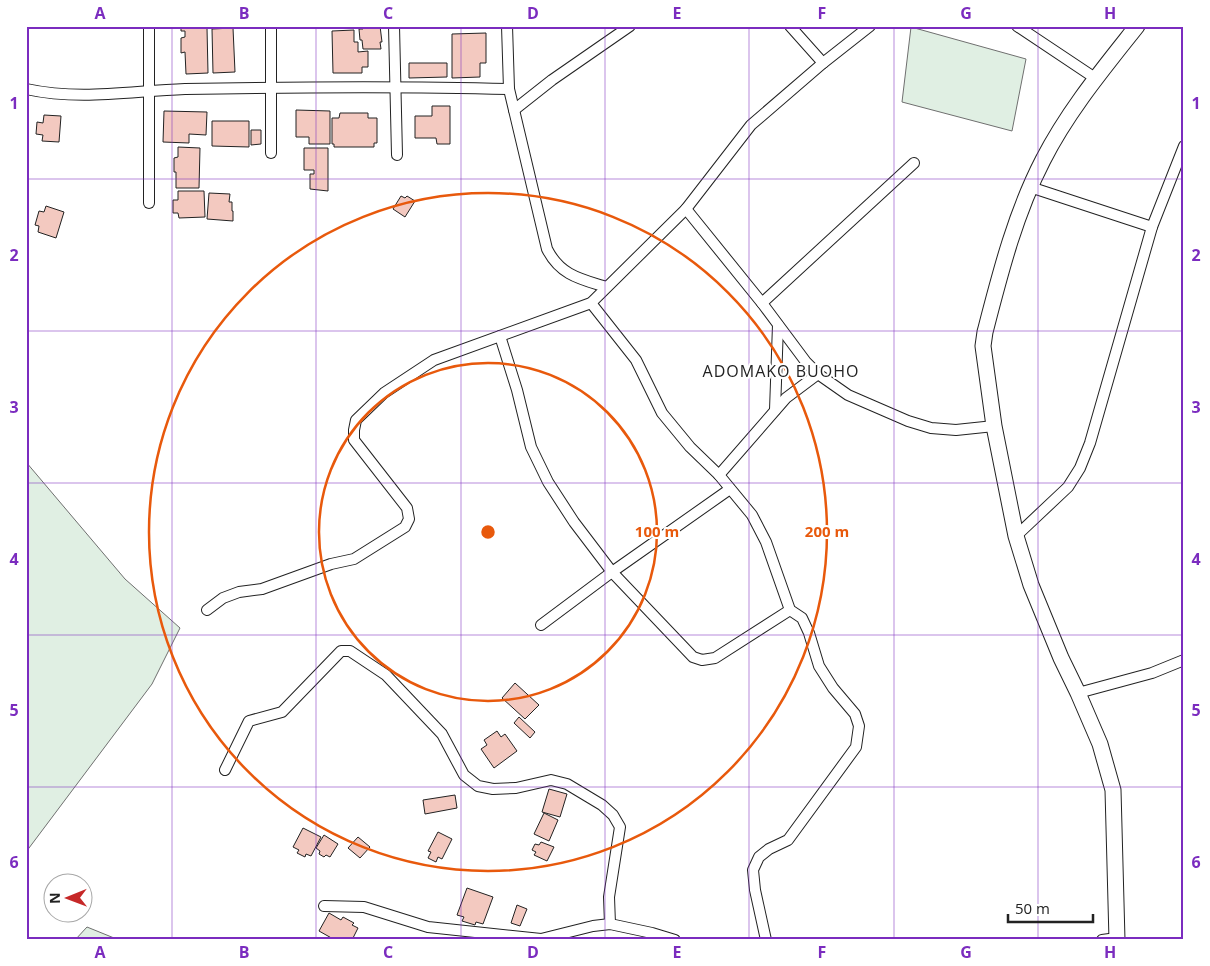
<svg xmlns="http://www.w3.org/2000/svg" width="1210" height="966" viewBox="0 0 1210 966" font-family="'Open Sans',sans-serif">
	<rect width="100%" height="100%" fill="#fff"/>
	<!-- green -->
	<g fill="#e0efe3" stroke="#6f6f6f">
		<polygon points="911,27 1026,59 1012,131 902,102"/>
		<polygon points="26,462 125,579 180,628 152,684 26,852"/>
		<polygon points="87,927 119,940 75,940"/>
	</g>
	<!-- building -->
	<g fill="#f3c9c0" stroke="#222">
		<polygon points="362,26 380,26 382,42 380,42 381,49 363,49 362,40 360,40 359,29 363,29"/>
		<polygon points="181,28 207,28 208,73 186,74 185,52 181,53 181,38 185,37 185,31 181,31"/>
		<polygon points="233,28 235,72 213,73 212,29"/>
		<polygon points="354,30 354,42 358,42 358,52 368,51 368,67 362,67 362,73 333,73 332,31"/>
		<polygon points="486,33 486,63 480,63 480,77 452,78 452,34"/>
		<polygon points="409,63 447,63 447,77 409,78"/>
		<polygon points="432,106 450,106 450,144 437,144 436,138 415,138 415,116 432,116"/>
		<polygon points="296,110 330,111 330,144 309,144 309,137 296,137"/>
		<polygon points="164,111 207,112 206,135 189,134 189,143 163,142"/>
		<polygon points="340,113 368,113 368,118 377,118 377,143 374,143 374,147 334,147 334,144 332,144 332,118 339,118"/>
		<polygon points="44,115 61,116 59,142 42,141 43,135 36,134 37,122 43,123"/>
		<polygon points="212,121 249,121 249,147 212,146"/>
		<polygon points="251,130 261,130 261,144 251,145"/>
		<polygon points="178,147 200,148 199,188 176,188 176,172 174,172 174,158 178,157"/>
		<polygon points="304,148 328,148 328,191 310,189 310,174 314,174 314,170 304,170"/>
		<polygon points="178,191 204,191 205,217 179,218 178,213 173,213 173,200 178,200"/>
		<polygon points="209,193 230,194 229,202 232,202 232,211 233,211 233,221 207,219"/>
		<polygon points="401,196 405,198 407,196 415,201 405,217 393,209"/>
		<polygon points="46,206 64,212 56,238 38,232 39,226 35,225 39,211 44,212"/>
		<polygon points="515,683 539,705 525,719 502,698"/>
		<polygon points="519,717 535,732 530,738 514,723"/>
		<polygon points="497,731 501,737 505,734 517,751 494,768 481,749 487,745 484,740"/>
		<polygon points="549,789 567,794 560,817 542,812"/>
		<polygon points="455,795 457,808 425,814 423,800"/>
		<polygon points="544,813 558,820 549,841 534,834"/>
		<polygon points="303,828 321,837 311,856 306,854 305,857 297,853 299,850 293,847"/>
		<polygon points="438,832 452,839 442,859 438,857 436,862 428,858 431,852 428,851"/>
		<polygon points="324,835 338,844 330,857 326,855 324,857 319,854 320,851 316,848"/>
		<polygon points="358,837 370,847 360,858 348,848"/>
		<polygon points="541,842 554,847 547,861 534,855 536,852 532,850 535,844 539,845"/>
		<polygon points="467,888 493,897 483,924 476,922 475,925 462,921 464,917 457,915"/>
		<polygon points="517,905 527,909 520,926 511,923"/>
		<polygon points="329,913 341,920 343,917 354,923 352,925 358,928 352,940 335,940 319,931"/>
	</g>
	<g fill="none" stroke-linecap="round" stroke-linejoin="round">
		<defs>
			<g id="street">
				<polyline points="149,26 149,203"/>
				<polyline points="394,26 397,155"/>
				<path d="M507,26L509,89L547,249C560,275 580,279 606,287"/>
				<polyline points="790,26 823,63"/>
				<polyline points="1017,26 1095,78"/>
				<path d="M26,89C81,101 130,91 185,89C293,87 401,86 509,89"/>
				<polyline points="514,110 552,80 630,26"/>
				<polyline points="271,153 271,26"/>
				<polyline points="1030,187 1152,227"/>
				<polyline points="686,209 762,303 806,362 818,374 848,395 908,421 931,428 956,430 994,426"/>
				<polyline points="591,303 636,360 662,413 690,447 719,475 752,515 766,542 790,610 802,618 809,633 819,666 833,688 855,714 859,726 856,747 788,840 769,849 759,857 753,870 755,890 766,940"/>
				<polyline points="762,303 914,163"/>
				<polyline points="500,336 517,390 531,447 548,482 574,522 612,572 693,657 702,660 715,658 790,610"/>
				<polyline points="775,410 778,325"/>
				<polyline points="719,475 786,398 818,374"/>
				<polyline points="1016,536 1068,487 1080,468 1090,443 1152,227 1184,146"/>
				<polyline points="207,610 223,598 239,592 262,589 331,564 354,559 405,527 409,519 407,508 354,440 354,430 356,420 384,393 434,360 591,303 686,209 751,125 823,63 870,26"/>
				<polyline points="541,625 612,572 730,489"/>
				<polyline points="1078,693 1152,673 1184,660"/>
				<polyline points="225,770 249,721 282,712 341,651 350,651 386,675 442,734 464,775 478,786 493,789 516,788 551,780 567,784 602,805 613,815 620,827 609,897 610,924"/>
				<polyline points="324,906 364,907 428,927 541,939 593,926 610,924 652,933 675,940"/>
				<polyline points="1102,940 1117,938"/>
			</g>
			<path id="secondary" d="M1117,940L1113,790L1100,744L1078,693L1061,658L1031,585L1016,536L994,426L983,346L985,332C1000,274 1015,214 1043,160C1068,111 1103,69 1137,26"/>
		</defs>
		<!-- street casing -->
		<use href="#street" stroke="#222" stroke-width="12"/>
		<!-- secondary casing -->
		<use href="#secondary" stroke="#222" stroke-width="17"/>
		<!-- street -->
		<use href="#street" stroke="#fff" stroke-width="10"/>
		<!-- secondary -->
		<use href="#secondary" stroke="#fff" stroke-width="15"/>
	</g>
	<!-- grid -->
	<path fill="none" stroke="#7b2cbf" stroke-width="1" stroke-opacity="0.55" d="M172,26V940M316,26V940M461,26V940M605,26V940M749,26V940M894,26V940M1038,26V940M26,179H1184M26,331H1184M26,483H1184M26,635H1184M26,787H1184"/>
	<!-- distance rings -->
	<g fill="none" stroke="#e8590c" stroke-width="2.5">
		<circle cx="488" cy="532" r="169"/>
		<circle cx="488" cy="532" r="339"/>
	</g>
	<g text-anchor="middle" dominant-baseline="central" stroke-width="4" stroke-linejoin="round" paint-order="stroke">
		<!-- quarter labels -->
		<g font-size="16" letter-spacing="1" fill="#222" stroke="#fff">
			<text x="781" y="371">ADOMAKO BUOHO</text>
		</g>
	</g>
	<circle cx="488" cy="532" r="8" fill="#e8590c" stroke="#fff" stroke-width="2.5"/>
	<g font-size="15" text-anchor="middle" font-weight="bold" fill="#e8590c" stroke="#fff" stroke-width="4" stroke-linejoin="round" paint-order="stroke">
		<text x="657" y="537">100 m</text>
		<text x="827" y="537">200 m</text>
	</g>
	<!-- border -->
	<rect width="1210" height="966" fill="none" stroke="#ffffff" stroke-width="55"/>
	<!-- north arrow -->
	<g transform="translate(68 898) rotate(269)"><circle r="24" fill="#ffffff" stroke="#a7a7a7"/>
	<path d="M0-4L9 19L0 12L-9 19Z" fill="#c62828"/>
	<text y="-8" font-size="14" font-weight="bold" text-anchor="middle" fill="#222222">N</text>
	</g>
	<!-- scale -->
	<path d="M1008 914v8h85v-8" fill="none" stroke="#222222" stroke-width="2.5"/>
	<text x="1015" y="914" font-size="15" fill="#222222" stroke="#ffffff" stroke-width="4" paint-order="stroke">50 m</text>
	<rect x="28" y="28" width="1154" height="910" fill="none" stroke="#7b2cbf" stroke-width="2"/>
	<g font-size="16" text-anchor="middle" font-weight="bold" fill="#7b2cbf">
		<text x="100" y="19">A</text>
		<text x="244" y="19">B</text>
		<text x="388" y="19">C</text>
		<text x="533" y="19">D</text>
		<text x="677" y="19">E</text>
		<text x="822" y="19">F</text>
		<text x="966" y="19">G</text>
		<text x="1110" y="19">H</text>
		<text x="14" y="109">1</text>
		<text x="1196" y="109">1</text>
		<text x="14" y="261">2</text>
		<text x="1196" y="261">2</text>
		<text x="14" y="413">3</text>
		<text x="1196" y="413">3</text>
		<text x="14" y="565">4</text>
		<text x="1196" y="565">4</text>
		<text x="14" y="716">5</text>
		<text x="1196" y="716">5</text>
		<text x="14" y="868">6</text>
		<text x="1196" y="868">6</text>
		<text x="100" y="958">A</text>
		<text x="244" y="958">B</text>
		<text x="388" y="958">C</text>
		<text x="533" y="958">D</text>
		<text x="677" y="958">E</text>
		<text x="822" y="958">F</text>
		<text x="966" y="958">G</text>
		<text x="1110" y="958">H</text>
	</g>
</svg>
